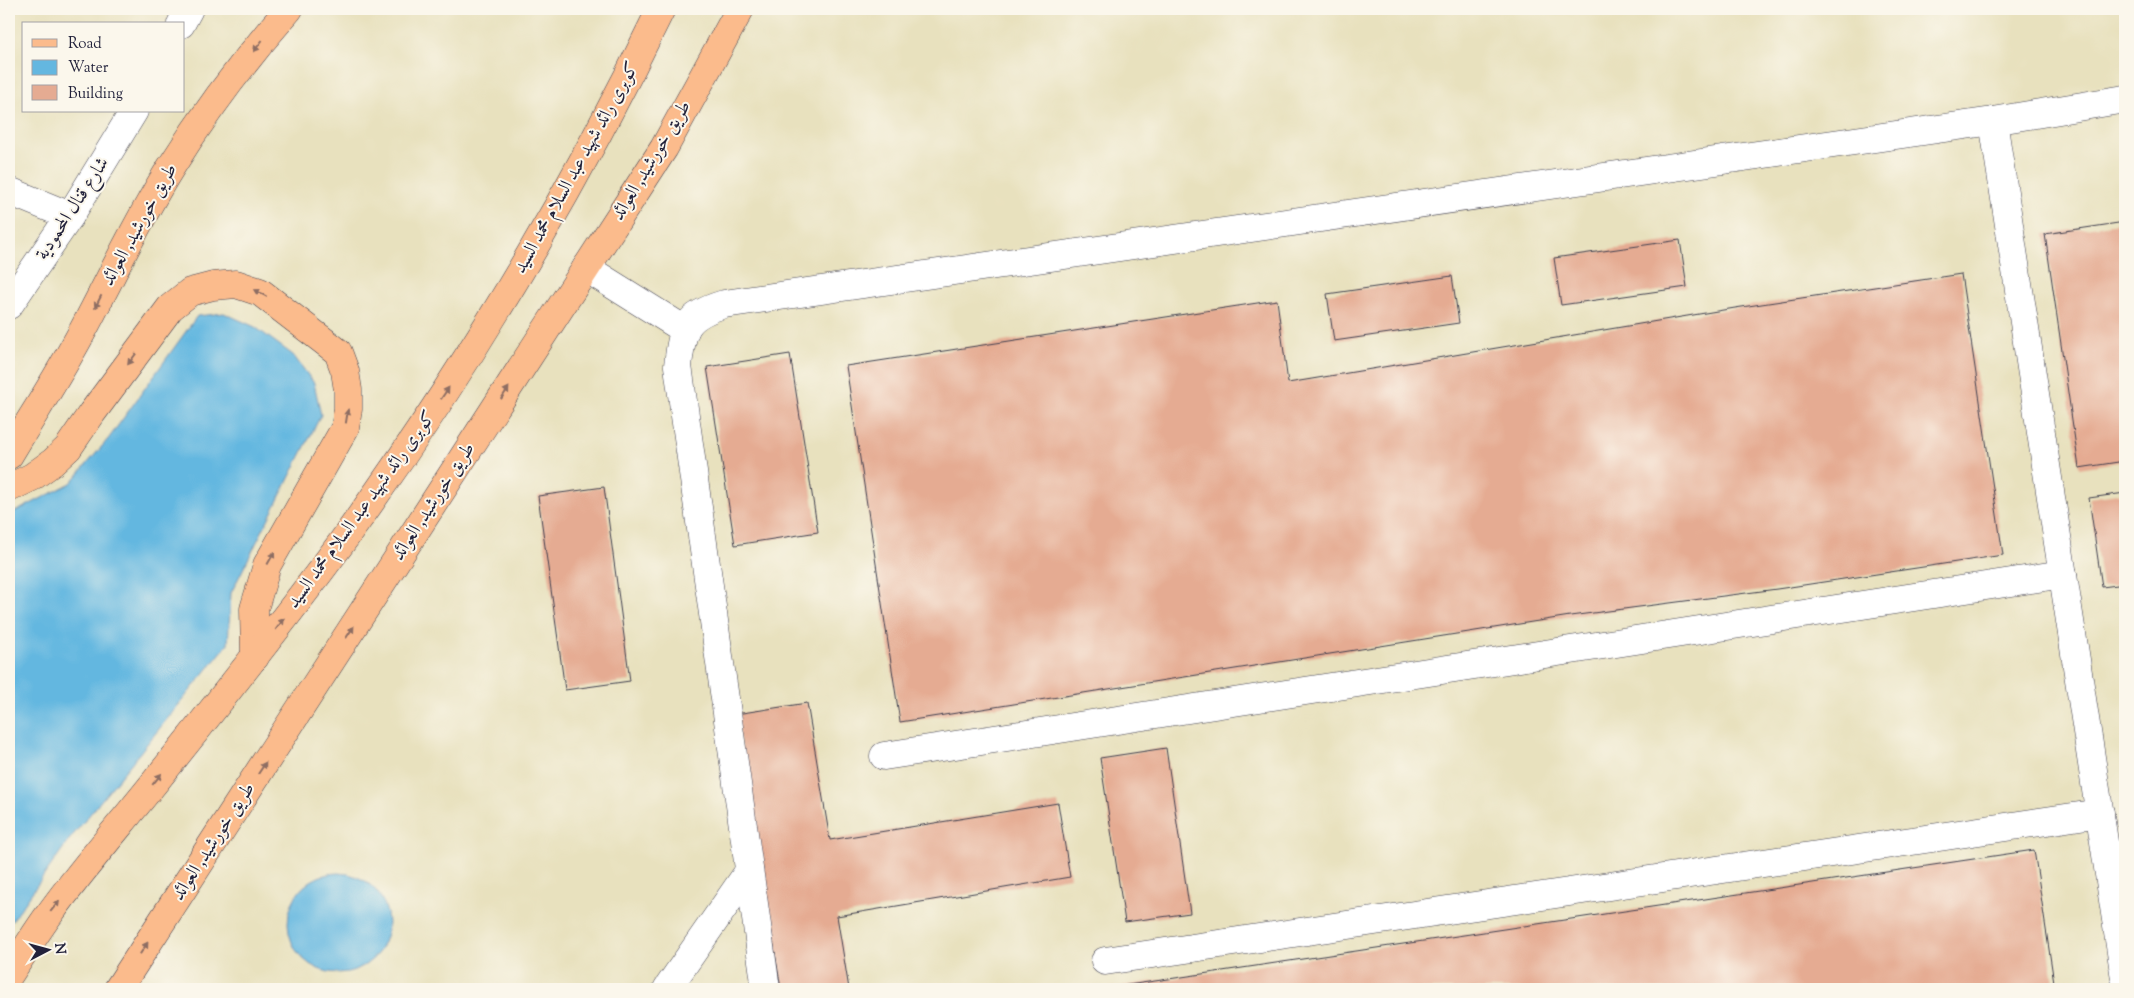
<svg xmlns="http://www.w3.org/2000/svg" width="2134" height="998" viewBox="0 0 2134 998" font-family="'Sorts Mill Goudy',Amiri,serif">
	<rect width="100%" height="100%" fill="#fbf7ec"/>
	<filter id="ink" filterUnits="userSpaceOnUse"><feTurbulence type="fractalNoise" baseFrequency=".02" numOctaves="2"/><feDisplacementMap in="SourceGraphic" scale="10" xChannelSelector="R" yChannelSelector="G"/><feConvolveMatrix kernelMatrix="1 2 1 2 8 2 1 2 1" color-interpolation-filters="sRGB"/></filter>
	<filter id="wash" filterUnits="userSpaceOnUse"><feTurbulence type="fractalNoise" baseFrequency=".0096" numOctaves="4" result="noise"/><feDisplacementMap in="SourceGraphic" scale="20" xChannelSelector="R" yChannelSelector="G"/><feGaussianBlur stdDeviation="1.12" result="paint"/><feColorMatrix in="noise" values="0 0 0 0 0 0 0 0 0 0 0 0 0 0 0 0 0 1.4 0 .05"/><feComposite in="paint" operator="in"/></filter>
	<g filter="url(#wash)">
		<rect width="100%" height="100%" fill="#e8e1be"/>
		<!-- water -->
		<g fill="#64b7e0" stroke="#436c8e">
			<polygon points="224,313 255,327 293,355 314,383 321,415 231,593 228,644 69,840 9,925 9,515 71,483 109,438 197,316"/>
			<circle cx="338" cy="923" r="50"/>
		</g>
		<g id="blocks">
			<!-- building -->
			<g fill="#e5ab92">
				<polygon points="2125,222 2125,461 2079,468 2045,234"/>
				<polygon points="1680,240 1687,287 1561,305 1554,258"/>
				<polygon points="1961,274 2003,555 1777,589 1570,616 900,722 846,366 1277,300 1288,383 1735,308"/>
				<polygon points="1452,276 1459,323 1334,341 1327,294"/>
				<polygon points="790,354 818,532 735,545 707,367"/>
				<polygon points="604,487 630,681 565,690 538,496"/>
				<polygon points="2125,493 2125,584 2102,587 2089,498"/>
				<polygon points="807,703 830,840 1058,803 1070,877 837,916 849,989 781,989 736,714"/>
				<polygon points="1166,748 1190,913 1125,922 1100,758"/>
				<polygon points="2034,850 2055,989 1108,989 1108,988"/>
			</g>
		</g>
	</g>
	<g filter="url(#ink)">
		<use href="#blocks" fill-opacity="0" stroke="#403f4f" stroke-width="1"/>
		<g fill="none" stroke-linecap="round" stroke-linejoin="round">
			<defs>
				<g id="minor">
					<polyline points="181,24 189,9"/>
					<polyline points="1993,121 2125,978"/>
					<polyline points="9,191 70,216"/>
					<polyline points="586,268 685,330"/>
					<polyline points="9,305 70,216 134,111"/>
					<polyline points="884,756 2063,574"/>
					<polyline points="1105,961 2100,813"/>
					<polyline points="667,989 749,871"/>
					<path d="M766,989L678,366C682,328 685,316 724,304L1993,121L2125,99"/>
				</g>
				<g id="major">
					<path d="M9,455C33,415 59,375 81,334C111,278 137,221 171,167C206,111 246,58 289,9"/>
					<polyline points="9,488 32,477 53,462 68,448 92,413 170,308 190,292 213,286 236,284 260,292 338,352 345,371 348,390 348,409 345,428 267,565 254,609 255,657"/>
					<path d="M9,975C23,954 36,932 51,912C82,869 117,829 150,788C215,707 280,626 342,542C464,374 571,196 661,9"/>
					<polyline points="118,989 664,148 740,9"/>
				</g>
			</defs>
			<!-- minor casing -->
			<use href="#minor" stroke="#403f4f" stroke-width="29"/>
			<!-- major casing -->
			<use href="#major" stroke="#403f4f" stroke-width="29"/>
			<!-- minor -->
			<use href="#minor" stroke="#fff" stroke-width="28"/>
			<!-- major -->
			<use href="#major" stroke="#fbbb8c" stroke-width="28"/>
		</g>
		<!-- one-way arrows -->
		<defs><path id="oneway-solid" d="M-6-.8H1V-3.2L6.5 0L1 3.2V.8H-6Z" transform="scale(1.25)"/></defs>
		<g fill="#8e6e64">
			<use href="#oneway-solid" transform="translate(258 46) rotate(127)"/>
			<use href="#oneway-solid" transform="translate(260 293) rotate(-152)"/>
			<use href="#oneway-solid" transform="translate(98 302) rotate(117)"/>
			<use href="#oneway-solid" transform="translate(132 359) rotate(127)"/>
			<use href="#oneway-solid" transform="translate(445 393) rotate(-56)"/>
			<use href="#oneway-solid" transform="translate(505 393) rotate(-57)"/>
			<use href="#oneway-solid" transform="translate(347 416) rotate(-81)"/>
			<use href="#oneway-solid" transform="translate(271 558) rotate(-61)"/>
			<use href="#oneway-solid" transform="translate(280 624) rotate(-53)"/>
			<use href="#oneway-solid" transform="translate(350 632) rotate(-57)"/>
			<use href="#oneway-solid" transform="translate(262 768) rotate(-57)"/>
			<use href="#oneway-solid" transform="translate(157 779) rotate(-51)"/>
			<use href="#oneway-solid" transform="translate(55 906) rotate(-51)"/>
			<use href="#oneway-solid" transform="translate(144 948) rotate(-57)"/>
		</g>
	</g>
	<g text-anchor="middle" dominant-baseline="central" stroke-width="4" stroke-linejoin="round" paint-order="stroke">
		<!-- street labels -->
		<g font-size="19" fill="#22223b" stroke="#fbf7ec">
			<text transform="translate(652 161) rotate(-59)">طريق خورشيد, العوائد</text>
			<text transform="translate(577 168) rotate(-61)">كوبرى رائد شهيد عبد السلام محمد السيد</text>
			<text transform="translate(73 209) rotate(-57)">شارع قنال المحمودية</text>
			<text transform="translate(140 225) rotate(-61)">طريق خورشيد, العوائد</text>
			<text transform="translate(434 502) rotate(-57)">طريق خورشيد, العوائد</text>
			<text transform="translate(362 510) rotate(-54)">كوبرى رائد شهيد عبد السلام محمد السيد</text>
			<text transform="translate(214 842) rotate(-57)">طريق خورشيد, العوائد</text>
		</g>
	</g>
	<!-- margin -->
	<rect width="2134" height="998" fill="none" stroke="#fbf7ec" stroke-width="30"/>
	<!-- legend -->
	<rect x="22" y="22" width="162" height="90" fill="#fbf7ec" stroke="#a4a2a5"/>
	<rect x="32" y="39" width="25" height="8" fill="#fbbb8c" stroke="#a4a2a5"/>
	<text x="68" y="48" font-size="15" fill="#22223b">Road</text>
	<rect x="32" y="60" width="25" height="15" fill="#64b7e0" stroke="#a4a2a5"/>
	<text x="68" y="72" font-size="15" fill="#22223b">Water</text>
	<rect x="32" y="85" width="25" height="15" fill="#e5ab92" stroke="#a4a2a5"/>
	<text x="68" y="98" font-size="15" fill="#22223b">Building</text>
	<!-- north arrow -->
	<g transform="translate(48 950) rotate(84)" stroke="#fbf7ec" stroke-width="4" paint-order="stroke">
	<path d="M0-4L9 19L0 12L-9 19Z" fill="#22223b"/>
	<text y="-8" font-size="14" font-weight="bold" text-anchor="middle" fill="#22223b">N</text>
	</g>
</svg>
